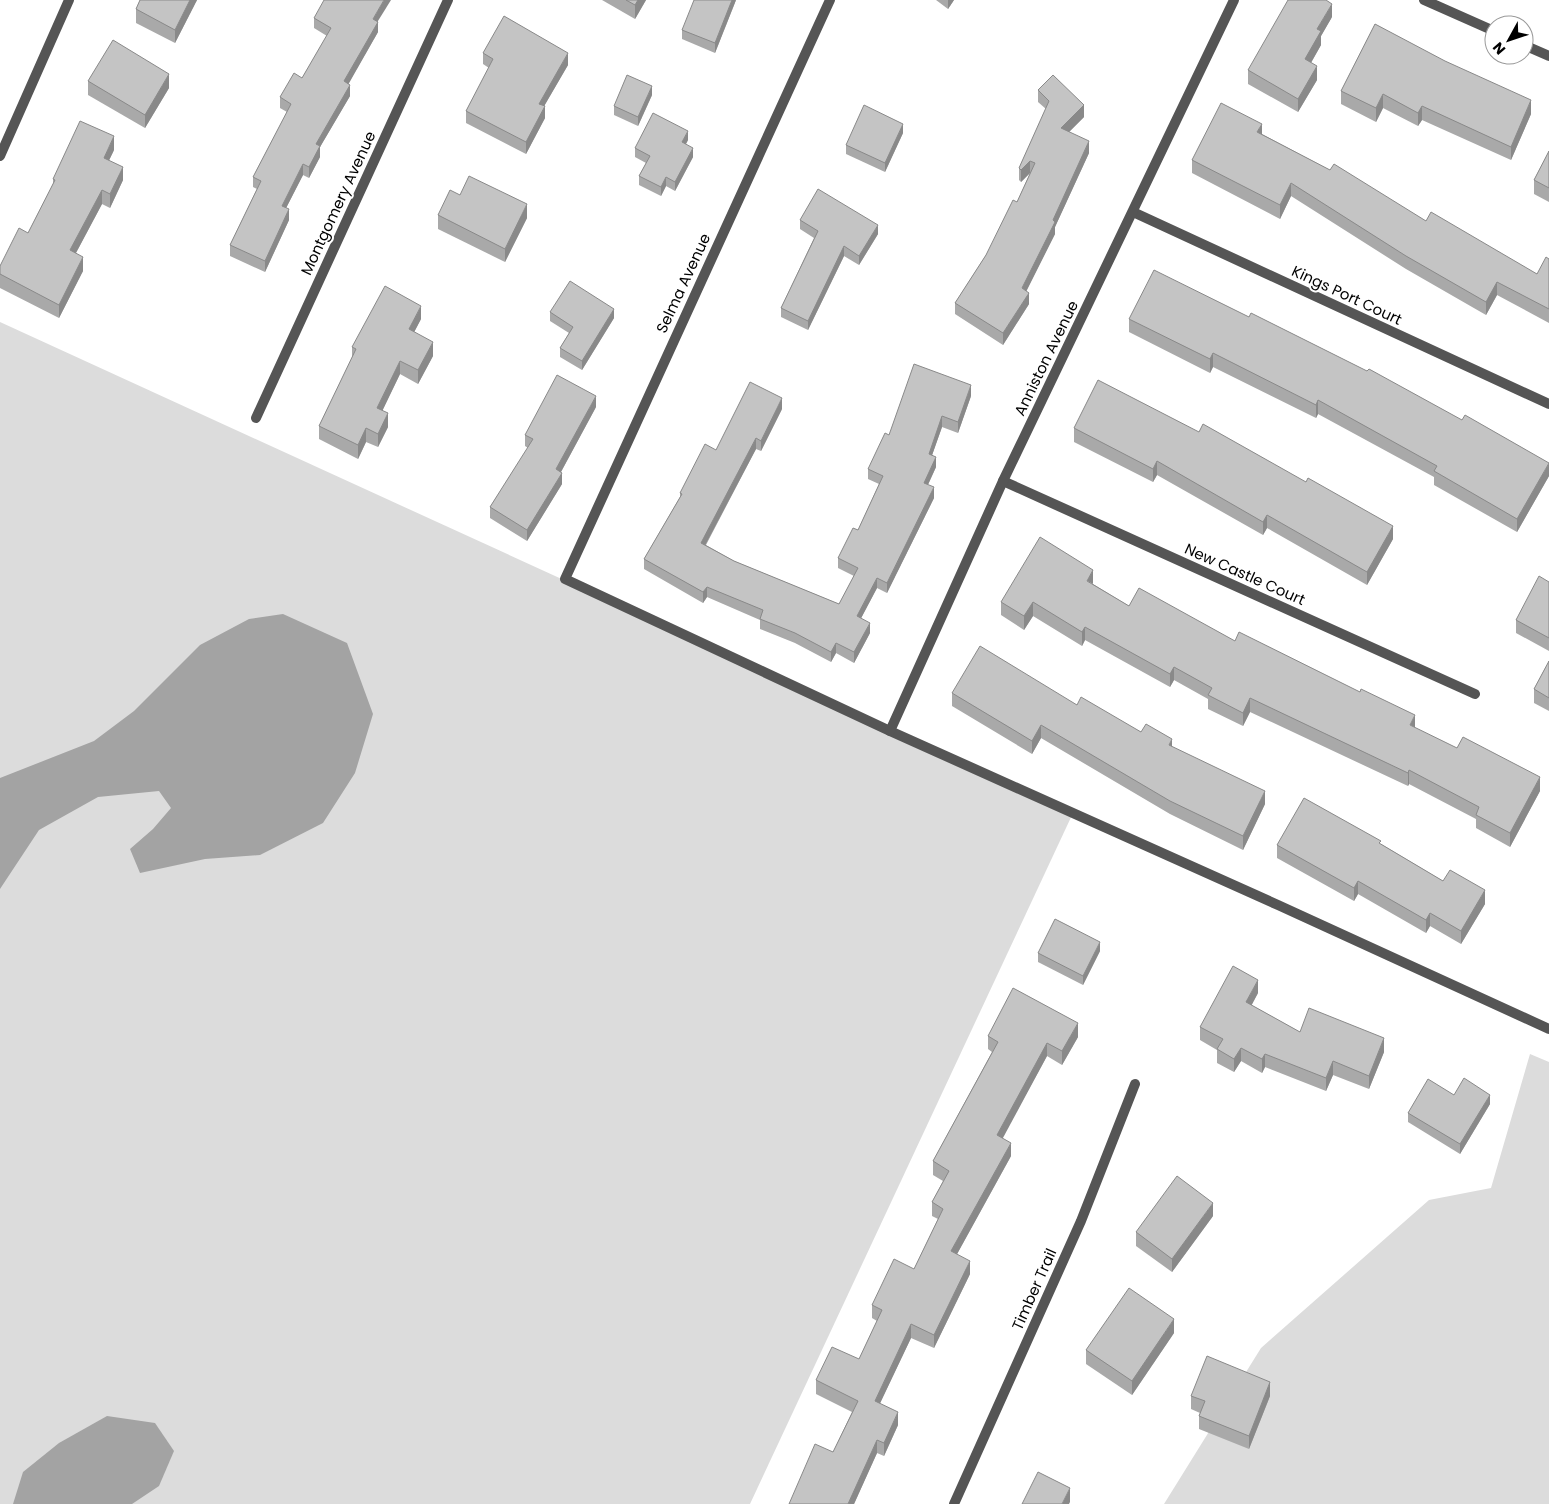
<svg xmlns="http://www.w3.org/2000/svg" width="1549" height="1504" viewBox="0 0 1549 1504" font-family="Poppins,sans-serif">
	<rect width="100%" height="100%" fill="#fff"/>
	<!-- green -->
	<g fill="#dcdcdc">
		<polygon points="0,322 1073,813 750,1504 0,1504"/>
		<polygon points="1530,1054 1549,1062 1549,1504 1164,1504 1261,1348 1429,1200 1491,1188"/>
	</g>
	<!-- water -->
	<g fill="#a3a3a3">
		<polygon points="283,614 347,643 373,714 355,773 323,823 260,855 205,859 140,873 130,849 153,829 171,808 159,791 98,797 39,830 0,889 0,778 94,741 134,711 200,645 249,619"/>
		<polygon points="107,1416 155,1423 174,1451 159,1486 132,1504 13,1504 23,1472 59,1443"/>
	</g>
	<g fill="none" stroke-linecap="round" stroke-linejoin="round">
		<!-- street -->
		<g stroke="#555" stroke-width="10">
			<polyline points="830,0 565,579 890,731 1278,905 1549,1029"/>
			<polyline points="1424,0 1494,31"/>
			<polyline points="1524,45 1549,56"/>
			<polyline points="0,156 69,0"/>
			<polyline points="1133,212 1549,404"/>
			<polyline points="256,418 448,0"/>
			<polyline points="1003,481 1475,694"/>
			<polyline points="890,731 1003,481 1234,0"/>
			<polyline points="954,1504 1081,1221 1135,1084"/>
		</g>
	</g>
	<!-- wall -->
	<g fill="#a9a9a9">
		<polygon points="140,0 197,0 175,43 136,23 136,9"/>
		<polygon points="602,0 646,0 635,19"/>
		<polygon points="736,0 715,53 682,39 682,30"/>
		<polygon points="936,0 954,0 948,9"/>
		<polygon points="1332,17 1321,36 1321,45 1311,63 1317,80 1298,112 1248,84 1248,70"/>
		<polygon points="314,18 378,21 378,32 348,84 350,96 320,147 320,157 309,178 303,175 286,208 289,220 265,272 230,256 230,245 257,189 253,187 253,177 287,112 280,108 280,97 302,78 327,36 314,28"/>
		<polygon points="1375,24 1531,114 1511,160 1422,120 1418,126 1383,108 1376,122 1341,104 1341,91"/>
		<polygon points="483,53 568,65 544,106 545,118 526,154 466,123 466,111 489,68 483,64"/>
		<polygon points="88,81 169,88 145,128 88,95"/>
		<polygon points="1038,90 1084,117 1069,132 1089,153 1055,227 1055,234 1026,291 1029,304 1003,345 955,314 955,303 986,255 1017,202 1030,173 1021,182 1019,180 1019,168 1046,109 1038,102"/>
		<polygon points="652,95 638,126 614,115 614,106"/>
		<polygon points="903,133 885,172 846,154 846,145"/>
		<polygon points="1262,134 1426,221 1537,274 1549,259 1549,323 1497,295 1486,315 1406,269 1291,196 1280,219 1192,173 1192,160"/>
		<polygon points="688,140 686,144 693,157 675,191 666,186 661,196 639,185 639,176 646,163 635,157 635,148"/>
		<polygon points="114,150 109,160 123,180 110,208 102,204 76,253 83,271 59,318 0,288 0,266 28,233 53,184 53,179"/>
		<polygon points="1549,151 1549,202 1534,194 1534,180"/>
		<polygon points="460,195 527,218 505,262 438,229 438,215"/>
		<polygon points="800,220 878,234 859,265 844,256 808,330 781,317 781,308 814,238 800,229"/>
		<polygon points="550,312 614,318 582,370 560,357 560,348 569,333 550,321"/>
		<polygon points="421,319 414,332 433,356 418,384 400,374 382,411 388,427 378,447 366,442 358,459 319,439 319,426 352,358 352,347"/>
		<polygon points="1129,319 1549,476 1517,532 1434,485 1434,477 1318,414 1316,418 1213,367 1210,373 1129,332"/>
		<polygon points="971,396 958,433 942,427 932,455 936,467 928,485 934,498 887,593 877,588 861,618 870,633 854,663 836,653 831,662 795,643 760,629 760,620 707,597 703,603 644,569 644,559 680,497 680,493 716,450 782,409 761,451 756,449 706,545 734,561 839,604 854,576 838,568 838,558 858,530 879,484 868,479 868,469 889,435"/>
		<polygon points="596,407 561,472 562,484 527,541 490,518 490,507 528,448 525,446 525,435"/>
		<polygon points="1074,428 1393,539 1367,585 1267,528 1263,535 1157,475 1153,482 1074,442"/>
		<polygon points="1549,582 1549,651 1516,633 1516,620"/>
		<polygon points="1093,584 1129,606 1235,641 1415,728 1540,791 1510,847 1476,828 1476,819 1409,784 1408,786 1250,712 1243,726 1208,709 1208,699 1174,680 1170,687 1085,640 1082,646 1033,616 1024,630 1001,615 1001,602"/>
		<polygon points="1549,661 1549,711 1534,703 1534,689"/>
		<polygon points="952,693 1077,705 1141,732 1172,747 1265,804 1243,850 1170,814 1041,738 1032,754 952,706"/>
		<polygon points="1381,844 1443,881 1485,904 1461,944 1430,926 1426,933 1358,894 1354,901 1277,858 1277,845"/>
		<polygon points="1100,951 1083,985 1038,962 1038,953"/>
		<polygon points="1258,993 1251,1005 1300,1032 1384,1052 1369,1089 1333,1075 1326,1091 1265,1067 1262,1073 1241,1061 1234,1072 1217,1063 1217,1050 1200,1040 1200,1027"/>
		<polygon points="988,1036 1078,1037 1062,1065 1047,1056 1002,1138 1011,1156 957,1254 970,1274 934,1348 911,1338 880,1403 898,1425 884,1456 877,1453 854,1504 789,1504 833,1452 852,1412 816,1394 816,1380 859,1359 877,1321 872,1318 872,1305 914,1269 938,1219 932,1216 932,1202 943,1181 933,1175 933,1161 992,1052 988,1049"/>
		<polygon points="1454,1095 1490,1104 1460,1154 1408,1122 1408,1113"/>
		<polygon points="1213,1216 1172,1272 1136,1246 1136,1232"/>
		<polygon points="1174,1333 1132,1395 1086,1364 1086,1350"/>
		<polygon points="1191,1396 1270,1396 1249,1449 1199,1429 1199,1416 1200,1413 1191,1409"/>
	</g>
	<!-- shaded-wall -->
	<g fill="#898989">
		<polygon points="190,0 197,0 175,43 175,30"/>
		<polygon points="384,0 391,0 373,29 373,19"/>
		<polygon points="638,0 646,0 635,19 635,5"/>
		<polygon points="732,0 736,0 715,53 715,43"/>
		<polygon points="948,0 954,0 948,9"/>
		<polygon points="1332,4 1332,17 1321,36 1321,45 1305,73 1305,59 1317,29"/>
		<polygon points="378,22 378,32 344,92 344,81"/>
		<polygon points="568,53 568,65 539,115 539,104"/>
		<polygon points="1317,66 1317,80 1298,112 1298,99"/>
		<polygon points="169,74 169,88 145,128 145,115"/>
		<polygon points="350,85 350,96 320,147 320,157 309,178 309,167 316,144"/>
		<polygon points="652,86 652,95 638,126 638,117"/>
		<polygon points="1383,94 1383,108 1376,122 1376,108"/>
		<polygon points="1531,100 1531,114 1511,160 1511,147"/>
		<polygon points="1084,105 1084,117 1061,140 1061,128"/>
		<polygon points="545,106 545,118 526,154 526,142"/>
		<polygon points="1422,106 1422,120 1418,126 1418,113"/>
		<polygon points="903,124 903,133 885,172 885,163"/>
		<polygon points="1262,124 1262,137 1257,132"/>
		<polygon points="688,131 688,140 682,151 682,142"/>
		<polygon points="114,136 114,150 104,171 104,158"/>
		<polygon points="1089,141 1089,153 1055,227 1055,234 1022,300 1022,288"/>
		<polygon points="693,148 693,157 675,191 675,182"/>
		<polygon points="1030,161 1030,173 1021,182 1021,170"/>
		<polygon points="303,164 303,175 282,216 282,206"/>
		<polygon points="123,167 123,180 110,208 110,194"/>
		<polygon points="666,177 666,186 661,196 661,187"/>
		<polygon points="1291,183 1291,196 1280,219 1280,205"/>
		<polygon points="102,190 102,204 70,264 70,250"/>
		<polygon points="527,204 527,218 505,262 505,249"/>
		<polygon points="289,209 289,220 265,272 265,261"/>
		<polygon points="878,225 878,234 859,265 859,256"/>
		<polygon points="844,246 844,256 808,330 808,321"/>
		<polygon points="83,257 83,271 59,318 59,305"/>
		<polygon points="1497,282 1497,295 1486,315 1486,302"/>
		<polygon points="1029,293 1029,304 1003,345 1003,333"/>
		<polygon points="421,306 421,319 409,342 409,329"/>
		<polygon points="614,309 614,318 582,370 582,361"/>
		<polygon points="433,342 433,356 418,384 418,370"/>
		<polygon points="1213,353 1213,367 1210,373 1210,359"/>
		<polygon points="400,361 400,374 377,422 377,408"/>
		<polygon points="971,385 971,396 958,433 958,422"/>
		<polygon points="596,396 596,407 556,481 556,469"/>
		<polygon points="782,398 782,409 761,451 761,441"/>
		<polygon points="1318,400 1318,414 1316,418 1316,405"/>
		<polygon points="388,413 388,427 378,447 378,434"/>
		<polygon points="942,416 942,427 929,464 929,454"/>
		<polygon points="366,428 366,442 358,459 358,445"/>
		<polygon points="756,438 756,449 701,553 701,543"/>
		<polygon points="936,457 936,467 924,493 924,483"/>
		<polygon points="1157,461 1157,475 1153,482 1153,469"/>
		<polygon points="1549,463 1549,476 1517,532 1517,519"/>
		<polygon points="562,473 562,484 527,541 527,530"/>
		<polygon points="934,487 934,498 887,593 887,583"/>
		<polygon points="1267,515 1267,528 1263,535 1263,522"/>
		<polygon points="1393,526 1393,539 1367,585 1367,572"/>
		<polygon points="1093,570 1093,584 1087,581"/>
		<polygon points="877,578 877,588 857,626 857,616"/>
		<polygon points="707,587 707,597 703,603 703,592"/>
		<polygon points="1033,602 1033,616 1024,630 1024,616"/>
		<polygon points="870,623 870,633 854,663 854,652"/>
		<polygon points="1085,627 1085,640 1082,646 1082,632"/>
		<polygon points="836,643 836,653 831,662 831,652"/>
		<polygon points="1174,667 1174,680 1170,687 1170,674"/>
		<polygon points="1250,698 1250,712 1243,726 1243,713"/>
		<polygon points="1415,715 1415,728 1410,725"/>
		<polygon points="1041,725 1041,738 1032,754 1032,741"/>
		<polygon points="1172,739 1172,753 1169,745"/>
		<polygon points="1409,770 1409,784 1408,786 1408,773"/>
		<polygon points="1540,777 1540,791 1510,847 1510,833"/>
		<polygon points="1265,791 1265,804 1243,850 1243,836"/>
		<polygon points="1358,881 1358,894 1354,901 1354,888"/>
		<polygon points="1485,890 1485,904 1461,944 1461,931"/>
		<polygon points="1430,913 1430,926 1426,933 1426,920"/>
		<polygon points="1100,942 1100,951 1083,985 1083,976"/>
		<polygon points="1258,980 1258,993 1246,1016 1246,1002"/>
		<polygon points="1078,1023 1078,1037 1062,1065 1062,1051"/>
		<polygon points="1384,1038 1384,1052 1369,1089 1369,1076"/>
		<polygon points="1047,1043 1047,1056 997,1149 997,1135"/>
		<polygon points="1241,1048 1241,1061 1234,1072 1234,1059"/>
		<polygon points="1265,1054 1265,1067 1262,1073 1262,1059"/>
		<polygon points="1333,1061 1333,1075 1326,1091 1326,1078"/>
		<polygon points="1490,1095 1490,1104 1460,1154 1460,1144"/>
		<polygon points="1011,1143 1011,1156 951,1265 951,1251"/>
		<polygon points="1213,1203 1213,1216 1172,1272 1172,1259"/>
		<polygon points="970,1261 970,1274 934,1348 934,1335"/>
		<polygon points="1174,1319 1174,1333 1132,1395 1132,1381"/>
		<polygon points="911,1324 911,1338 875,1414 875,1401"/>
		<polygon points="1270,1382 1270,1396 1249,1449 1249,1436"/>
		<polygon points="898,1412 898,1425 884,1456 884,1443"/>
		<polygon points="877,1440 877,1453 854,1504 848,1504"/>
		<polygon points="1070,1488 1070,1502 1069,1504 1062,1504"/>
	</g>
	<!-- building -->
	<g fill="#c4c4c4" stroke="#898989">
		<polygon points="140,0 190,0 175,30 136,9"/>
		<polygon points="324,0 384,0 373,19 378,22 344,81 350,85 316,144 320,146 309,167 303,164 282,206 289,209 265,261 230,245 261,181 253,177 291,104 280,97 294,73 302,78 331,28 314,18"/>
		<polygon points="626,0 638,0 635,5"/>
		<polygon points="694,0 732,0 715,43 682,30"/>
		<polygon points="1288,0 1326,0 1332,4 1317,29 1321,31 1305,59 1317,66 1298,99 1248,70"/>
		<polygon points="504,16 568,53 539,104 545,106 526,142 466,111 493,59 483,53"/>
		<polygon points="1375,24 1445,61 1531,100 1511,147 1422,106 1418,113 1383,94 1376,108 1341,91"/>
		<polygon points="113,40 169,74 145,115 88,81"/>
		<polygon points="627,75 652,86 638,117 614,106"/>
		<polygon points="1053,75 1084,105 1061,128 1089,141 1053,220 1055,222 1022,288 1029,293 1003,333 955,303 986,255 1013,200 1017,202 1035,163 1030,161 1021,170 1019,168 1049,101 1038,90"/>
		<polygon points="1221,103 1262,124 1257,132 1330,170 1334,164 1426,221 1431,212 1537,274 1546,257 1549,259 1549,309 1497,282 1486,302 1406,256 1291,183 1280,205 1192,160"/>
		<polygon points="864,105 903,124 885,163 846,145"/>
		<polygon points="653,113 688,131 682,142 693,148 675,182 666,177 661,187 639,176 650,156 635,148"/>
		<polygon points="80,121 114,136 104,158 123,167 110,194 102,190 70,250 83,257 59,305 0,274 0,266 19,228 28,233 55,180 53,179"/>
		<polygon points="1549,151 1549,188 1534,180"/>
		<polygon points="469,176 527,204 505,249 438,215 450,190 460,195"/>
		<polygon points="818,189 878,225 859,256 844,246 808,321 781,308 818,231 800,220"/>
		<polygon points="1154,270 1249,317 1251,313 1367,371 1369,369 1462,420 1465,415 1549,463 1517,519 1434,471 1437,466 1318,400 1316,405 1213,353 1210,359 1129,319"/>
		<polygon points="570,281 614,309 582,361 560,348 573,327 550,312"/>
		<polygon points="385,286 421,306 409,329 433,342 418,370 400,361 377,408 388,413 378,434 366,428 358,445 319,426 356,349 352,347"/>
		<polygon points="914,364 971,385 958,422 942,416 929,454 936,457 924,483 934,487 887,583 877,578 857,616 870,623 854,652 836,643 831,652 795,633 760,619 763,610 707,587 703,592 644,559 682,494 680,493 705,444 716,450 750,382 782,398 761,441 756,438 701,543 734,561 839,604 858,568 838,558 853,528 858,530 883,476 868,469 885,433 889,435"/>
		<polygon points="557,375 596,396 556,469 562,473 527,530 490,507 533,439 525,435"/>
		<polygon points="1098,380 1199,432 1203,424 1306,482 1308,478 1393,526 1367,572 1267,515 1263,522 1157,461 1153,469 1074,428"/>
		<polygon points="1040,537 1093,570 1087,581 1129,606 1139,588 1235,641 1239,632 1360,692 1361,689 1415,715 1410,725 1457,748 1463,737 1540,777 1510,833 1476,815 1479,807 1409,770 1408,773 1250,698 1243,713 1208,695 1212,688 1174,667 1170,674 1085,627 1082,632 1033,602 1024,616 1001,602"/>
		<polygon points="1539,576 1549,582 1549,638 1516,620"/>
		<polygon points="980,646 1077,705 1081,697 1141,732 1146,724 1172,739 1169,745 1265,791 1243,836 1170,801 1041,725 1032,741 952,693"/>
		<polygon points="1549,661 1549,698 1534,689"/>
		<polygon points="1304,798 1381,841 1379,843 1443,881 1450,870 1485,890 1461,931 1430,913 1426,920 1358,881 1354,888 1277,845"/>
		<polygon points="1055,919 1100,942 1083,976 1038,953"/>
		<polygon points="1233,966 1258,980 1246,1002 1300,1032 1309,1008 1384,1038 1369,1076 1333,1061 1326,1078 1265,1054 1262,1059 1241,1048 1234,1059 1217,1049 1223,1039 1200,1027"/>
		<polygon points="1013,988 1078,1023 1062,1051 1047,1043 997,1135 1011,1143 951,1251 970,1261 934,1335 911,1324 875,1401 898,1412 884,1443 877,1440 848,1504 789,1504 815,1444 833,1452 858,1401 816,1380 832,1347 859,1359 882,1310 872,1305 894,1259 914,1269 943,1209 932,1202 949,1171 933,1161 998,1042 988,1036"/>
		<polygon points="1464,1078 1490,1095 1460,1144 1408,1113 1428,1079 1454,1095"/>
		<polygon points="1177,1176 1213,1203 1172,1259 1136,1232"/>
		<polygon points="1129,1288 1174,1319 1132,1381 1086,1350"/>
		<polygon points="1207,1356 1270,1382 1249,1436 1199,1416 1205,1401 1191,1396"/>
		<polygon points="1038,1472 1070,1488 1062,1504 1022,1504"/>
	</g>
	<g text-anchor="middle" dominant-baseline="central" stroke-width="4" stroke-linejoin="round" paint-order="stroke">
		<!-- street labels -->
		<g font-size="15" fill="#000" stroke="#fff">
			<text transform="translate(338 203) rotate(-65)">Montgomery Avenue</text>
			<text transform="translate(683 283) rotate(-65)">Selma Avenue</text>
			<text transform="translate(1347 295) rotate(25)">Kings Port Court</text>
			<text transform="translate(1046 358) rotate(-64)">Anniston Avenue</text>
			<text transform="translate(1245 574) rotate(24)">New Castle Court</text>
			<text transform="translate(1034 1289) rotate(-66)">Timber Trail</text>
		</g>
	</g>
	<!-- north arrow -->
	<g transform="translate(1509 40) rotate(230)"><circle r="24" fill="#ffffff" stroke="#999999"/>
	<path d="M0-4L9 19L0 12L-9 19Z" fill="#000000"/>
	<text y="-8" font-size="14" font-weight="bold" text-anchor="middle" fill="#000000">N</text>
	</g>
</svg>
